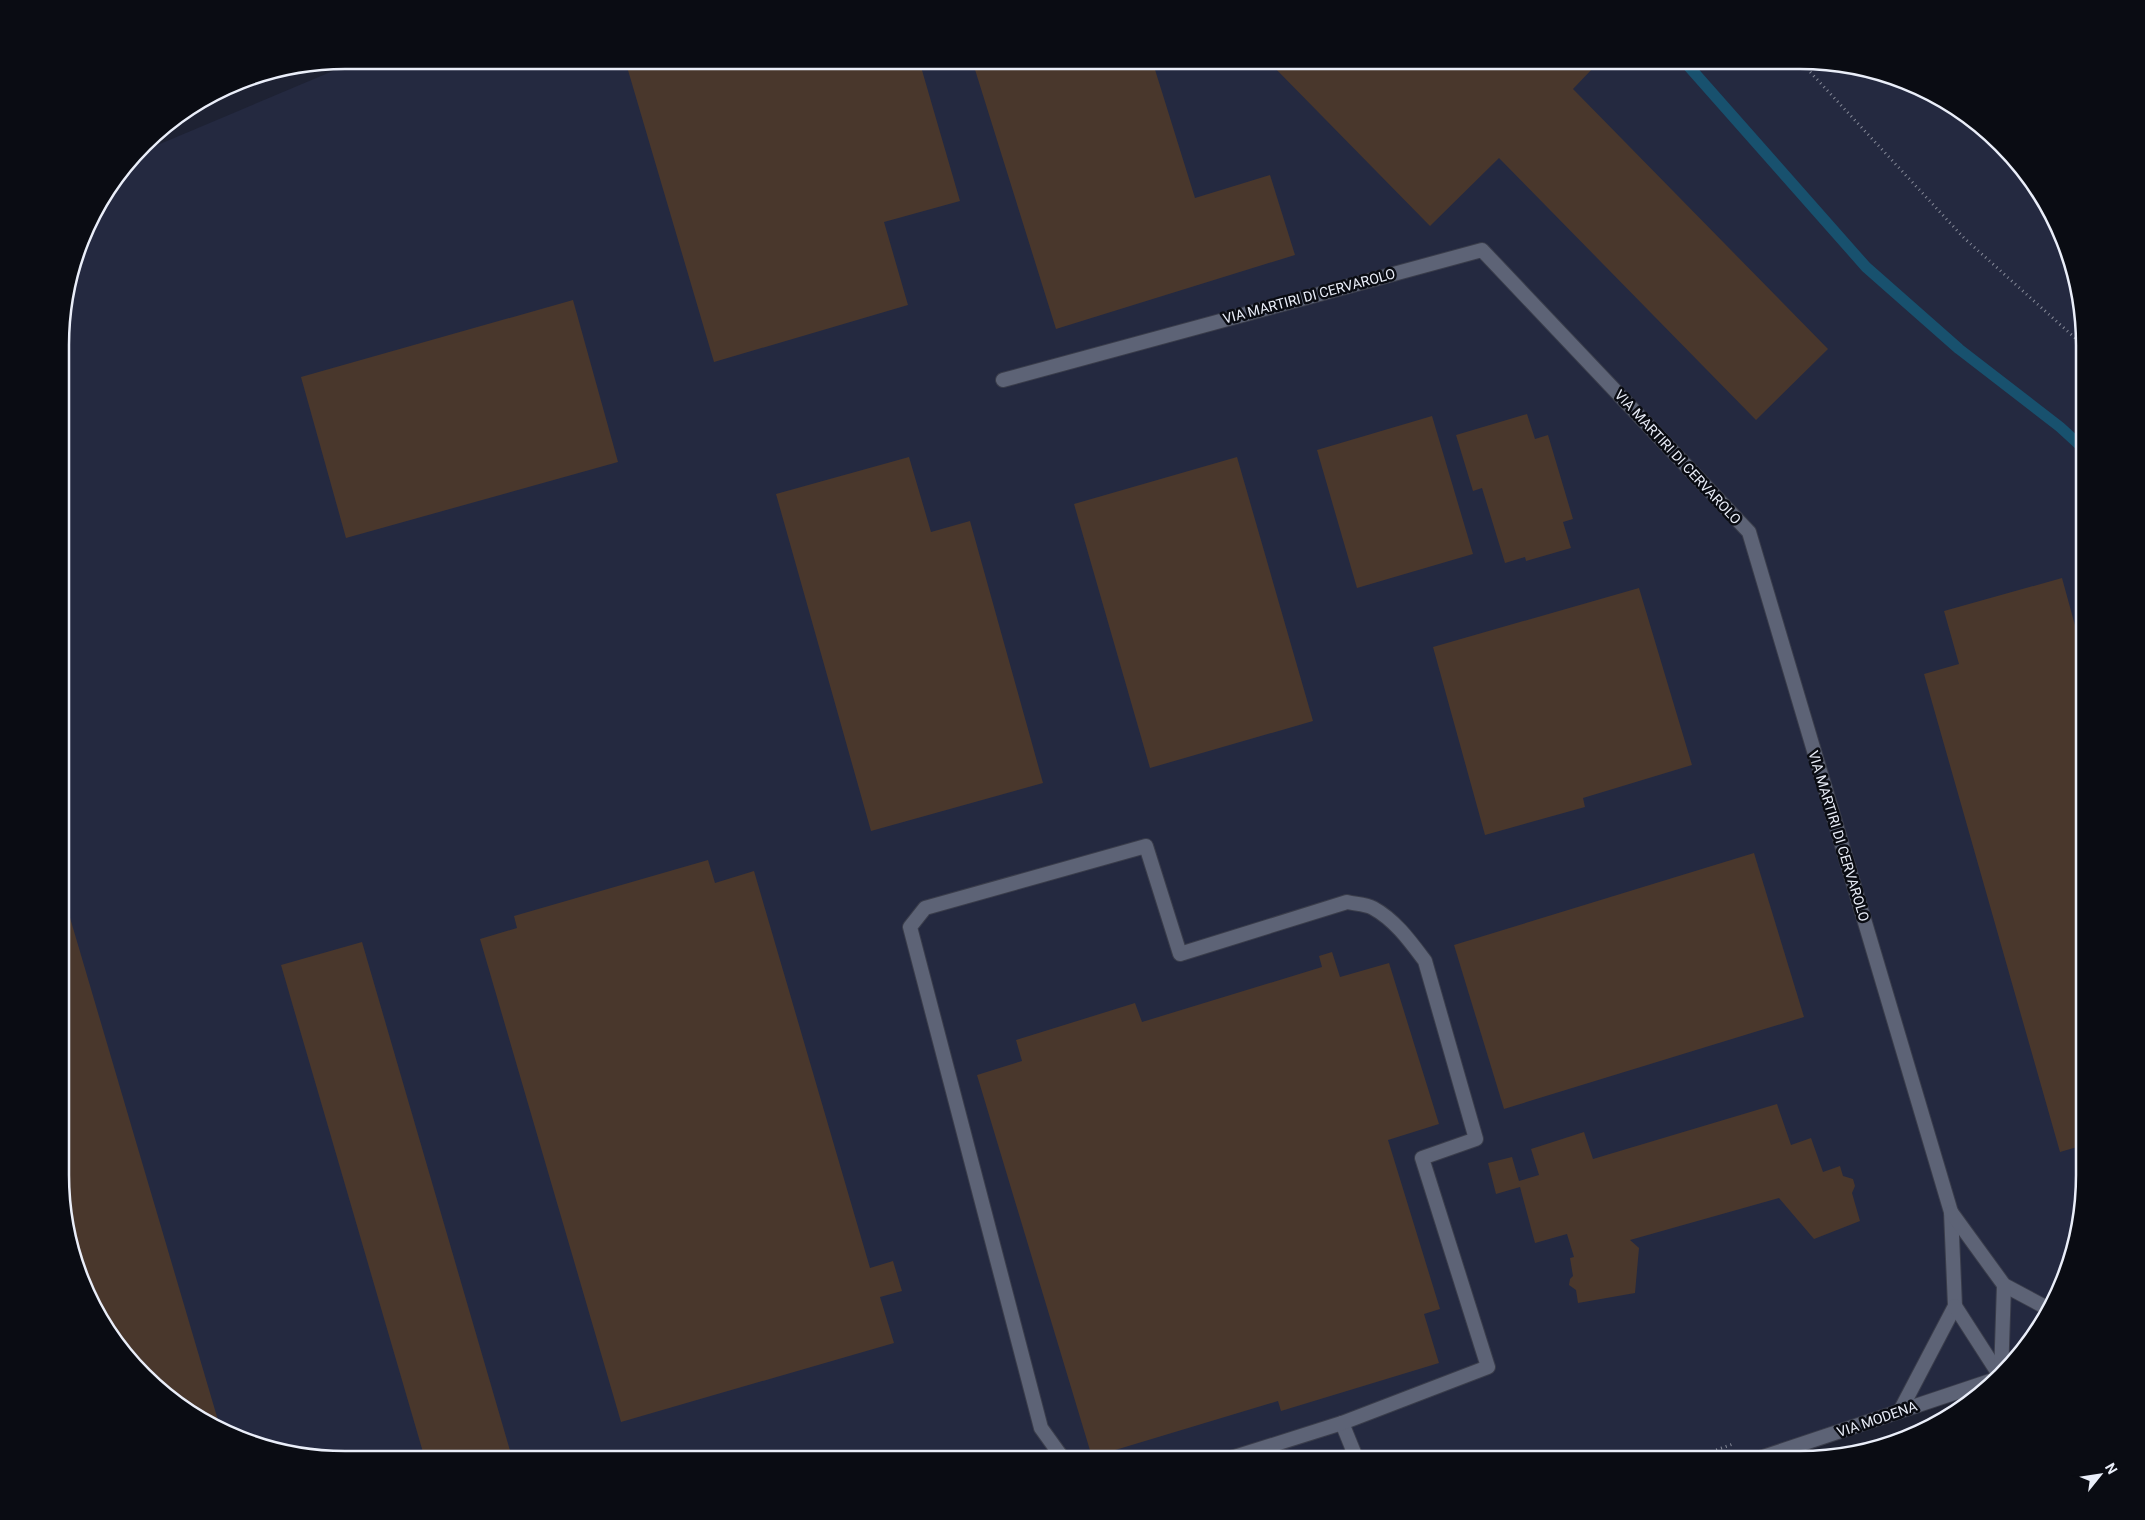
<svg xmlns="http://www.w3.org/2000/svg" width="2145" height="1520" viewBox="0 0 2145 1520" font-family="Roboto,sans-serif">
	<rect width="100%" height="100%" fill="#1e2233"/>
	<!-- built -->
	<polygon fill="#242940" points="359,60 1818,61 1892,75 1973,119 2014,157 2055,219 2084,327 2084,1193 2070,1267 2026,1348 2007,1369 1749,1460 327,1459 253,1445 172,1401 98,1317 62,1212 62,308 90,219 141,152"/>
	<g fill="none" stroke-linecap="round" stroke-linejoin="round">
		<!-- stream -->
		<polyline stroke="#18516e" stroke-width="11" points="1684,61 1866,267 1959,349 2060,427 2084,449"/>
	</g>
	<!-- building -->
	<g fill="#49372c">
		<polygon points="625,60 919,60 960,201 884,222 908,305 714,362"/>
		<polygon points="972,60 1152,60 1195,198 1270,175 1295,255 1056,329"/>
		<polygon points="1267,60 1586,61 1593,68 1573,89 1828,349 1756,420 1499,158 1430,226"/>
		<polygon points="573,300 618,462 346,538 301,377"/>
		<polygon points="1527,414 1535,439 1548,435 1573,519 1563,522 1571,548 1526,561 1525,557 1505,563 1482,488 1473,491 1456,435"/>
		<polygon points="1432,416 1473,554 1357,588 1317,450"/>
		<polygon points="909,457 931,532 970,521 1043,783 871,831 776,494"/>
		<polygon points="1237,457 1313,721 1150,768 1074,504"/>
		<polygon points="2062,578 2076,629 2084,626 2084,1145 2060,1152 1924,674 1959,664 1944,611"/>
		<polygon points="1639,588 1692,765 1583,798 1585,807 1485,835 1433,647"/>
		<polygon points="1754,853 1804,1017 1504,1109 1454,945"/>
		<polygon points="708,860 715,883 754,871 870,1268 893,1261 902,1291 880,1297 894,1343 621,1422 480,939 517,928 514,916"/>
		<polygon points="62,894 63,894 220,1427 172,1401 98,1317 62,1212"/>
		<polygon points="362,942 511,1454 491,1459 425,1459 281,965"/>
		<polygon points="1332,952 1340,977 1389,963 1439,1124 1388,1140 1440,1309 1424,1314 1439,1363 1281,1411 1278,1401 1092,1457 977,1075 1022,1061 1016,1040 1135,1003 1142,1022 1322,967 1319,956"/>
		<polygon points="1777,1104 1791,1145 1811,1138 1823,1172 1840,1166 1843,1176 1853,1179 1855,1186 1852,1193 1860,1221 1814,1239 1779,1198 1630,1240 1639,1248 1635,1293 1578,1303 1576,1290 1569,1285 1570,1279 1573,1276 1570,1258 1574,1257 1567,1234 1535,1243 1520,1187 1496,1194 1488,1163 1512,1157 1519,1181 1539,1175 1531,1149 1584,1132 1593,1159"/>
	</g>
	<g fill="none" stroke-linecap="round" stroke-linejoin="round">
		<defs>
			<g id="service">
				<polyline points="1342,1423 1357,1460"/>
				<path d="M1064,1460L1041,1428L910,927L925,908L1146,846L1180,954L1347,902C1355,904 1366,904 1373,908C1395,920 1410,941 1425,961L1476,1139L1422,1158L1488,1367L1342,1423L1225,1460"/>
			</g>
			<g id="minor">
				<polyline points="1003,380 1482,250 1749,532 1951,1212 1955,1306 1900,1411"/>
				<polyline points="1951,1212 2004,1285 2047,1308"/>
				<polyline points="1955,1306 2000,1376"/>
				<polyline points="2001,1376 2004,1285"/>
			</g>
			<polyline id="tertiary" points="1754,1460 1999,1378"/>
		</defs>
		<!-- service casing -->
		<use href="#service" stroke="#3a3d4b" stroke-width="16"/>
		<!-- minor casing -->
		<use href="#minor" stroke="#3a3d4b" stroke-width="16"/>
		<!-- tertiary casing -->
		<use href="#tertiary" stroke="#3a3d4b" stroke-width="16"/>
		<!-- path -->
		<g stroke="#868a98" stroke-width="3" stroke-dasharray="1 4" stroke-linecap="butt">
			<polyline points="1800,61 1964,238 2084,346"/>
			<polyline points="1688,1460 1733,1444"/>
		</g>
		<!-- service -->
		<use href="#service" stroke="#5d6376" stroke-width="14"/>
		<!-- minor -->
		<use href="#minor" stroke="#5d6376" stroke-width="14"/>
		<!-- tertiary -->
		<use href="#tertiary" stroke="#5d6376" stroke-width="14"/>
	</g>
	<g text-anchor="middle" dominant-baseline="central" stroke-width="5" stroke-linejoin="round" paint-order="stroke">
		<!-- street labels -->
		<g font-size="14" fill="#eaeef9" stroke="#0a0c13">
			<text transform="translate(1309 296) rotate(-15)">VIA MARTIRI DI CERVAROLO</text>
			<text transform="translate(1678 457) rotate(47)">VIA MARTIRI DI CERVAROLO</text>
			<text transform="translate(1839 836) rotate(73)">VIA MARTIRI DI CERVAROLO</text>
			<text transform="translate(1877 1419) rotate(-19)">VIA MODENA</text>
		</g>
	</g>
	<!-- crop -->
	<path d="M0 0H2145V1520H0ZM345 69H1800A276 276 0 0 1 2076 345V1175A276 276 0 0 1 1800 1451H345A276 276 0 0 1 69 1175V345A276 276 0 0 1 345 69Z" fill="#0a0c13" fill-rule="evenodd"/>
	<path fill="none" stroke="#eaeef9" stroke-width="2.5" d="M345 69H1800A276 276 0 0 1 2076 345V1175A276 276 0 0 1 1800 1451H345A276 276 0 0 1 69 1175V345A276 276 0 0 1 345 69Z"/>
	<!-- north arrow -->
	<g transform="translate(2100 1475) rotate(60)" stroke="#0a0c13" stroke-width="4" paint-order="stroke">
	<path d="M0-4L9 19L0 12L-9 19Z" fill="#eaeef9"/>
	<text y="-8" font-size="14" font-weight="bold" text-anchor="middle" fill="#eaeef9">N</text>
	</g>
</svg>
